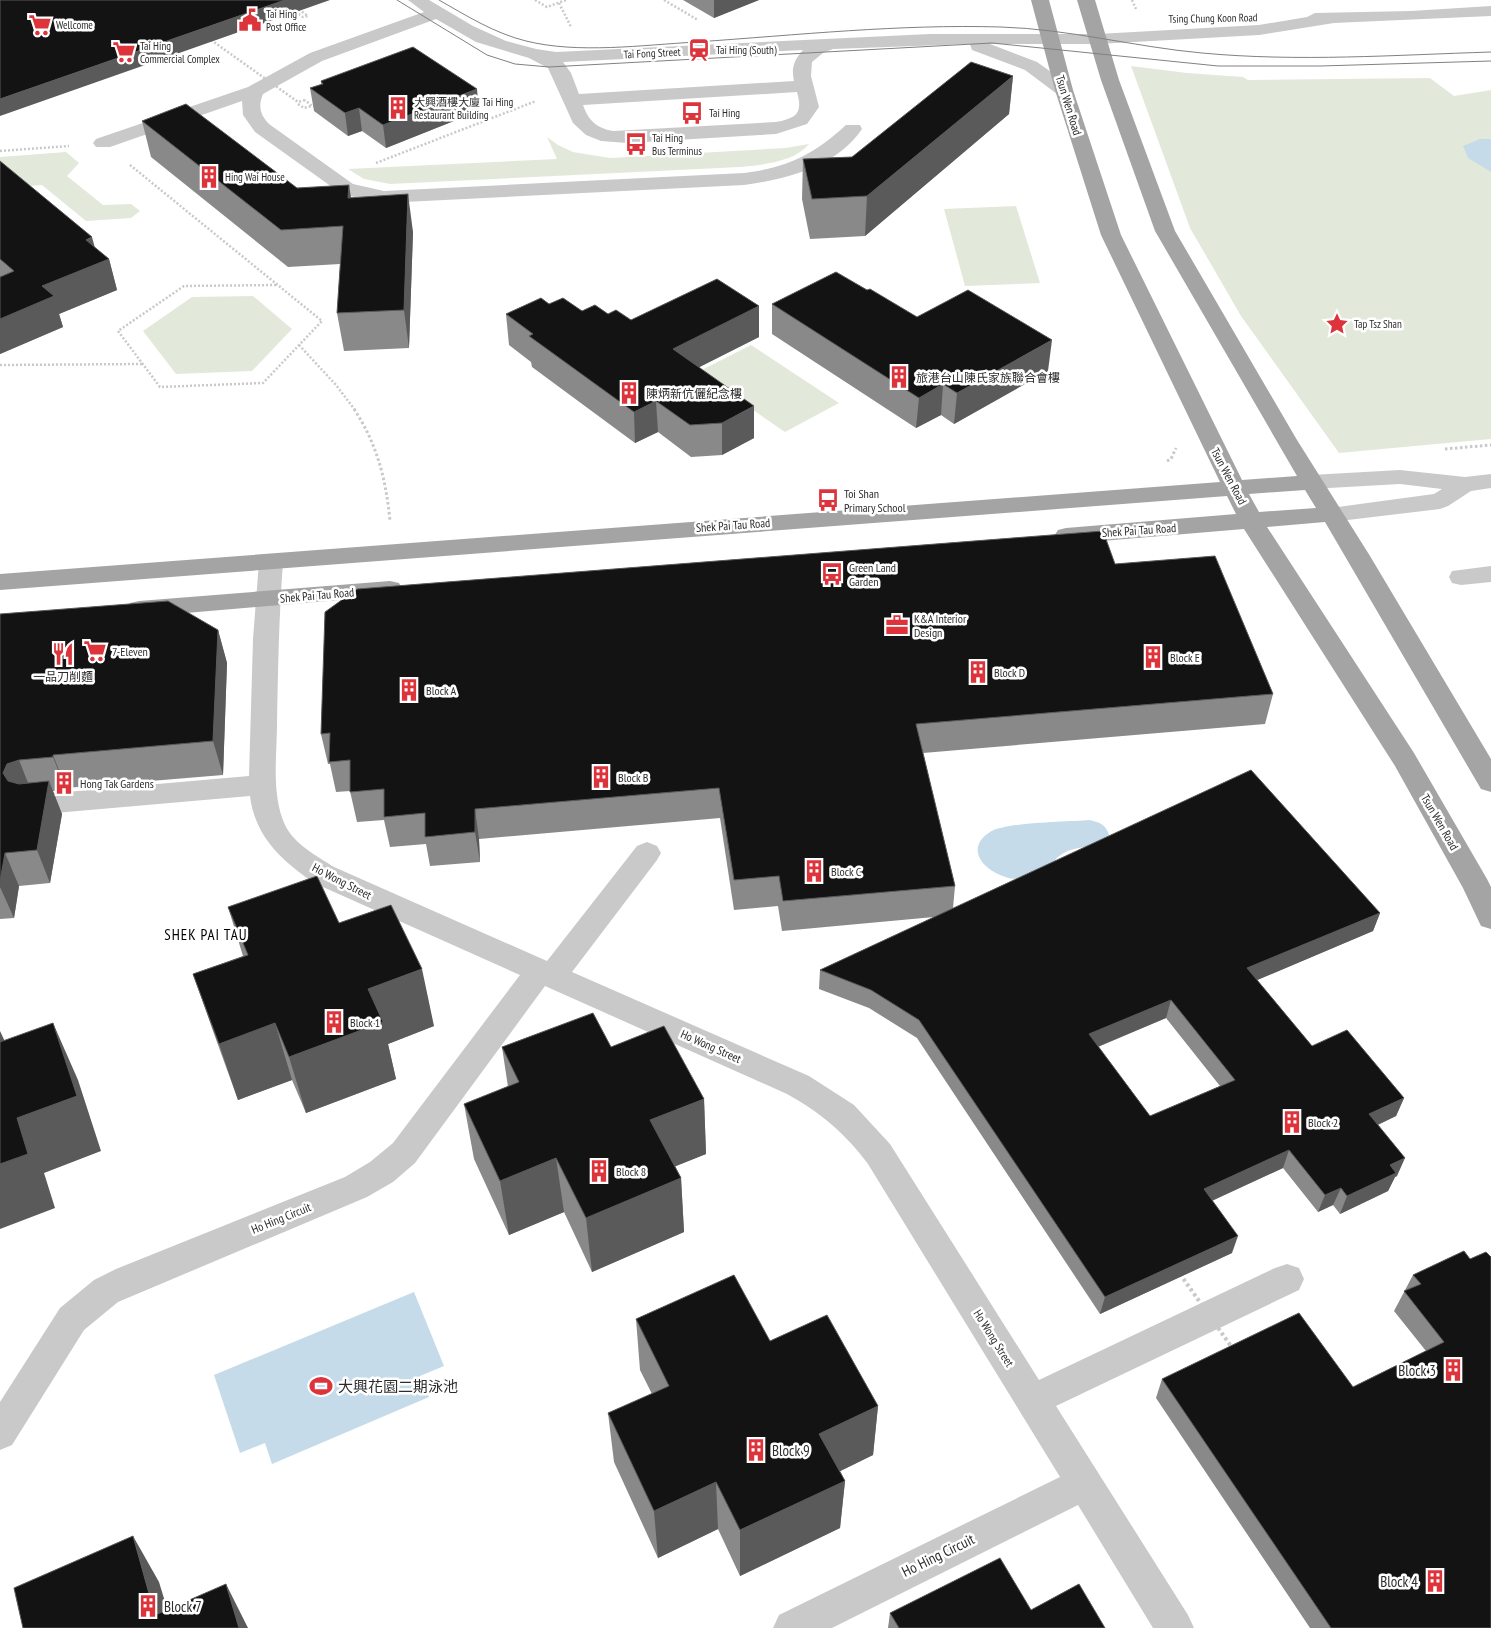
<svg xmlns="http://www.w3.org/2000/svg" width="1491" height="1628" viewBox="0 0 1491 1628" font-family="'PT Sans Narrow','Noto Sans TC',sans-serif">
	<rect width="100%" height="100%" fill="#fff"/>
	<!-- green -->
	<g fill="#e2e9da">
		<polygon points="1131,66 1187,73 1243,77 1248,80 1430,78 1454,96 1491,90 1491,439 1339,453 1241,316 1190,228"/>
		<path d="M547,137L558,145L573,152L610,158L785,148L809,144C795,162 761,165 740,167L390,184L364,179L348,169L557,159Z"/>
		<polygon points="66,152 79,163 67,176 103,205 131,204 140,211 131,218 86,221 42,185 0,188 0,157"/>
		<polygon points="1016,206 1040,283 965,286 944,209"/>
		<polygon points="253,296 292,329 252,371 176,374 143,331 192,297"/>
		<polygon points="751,345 839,403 785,432 698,372"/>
	</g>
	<!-- water -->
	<g fill="#c6dbe9">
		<polygon points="1480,139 1491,139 1491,172 1468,158 1463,146"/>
		<path d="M1089,820C1099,822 1106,824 1109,835L1105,842C1084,850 1062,844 1050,868C1041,871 1028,879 1018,879C993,879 959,852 990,832C1006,822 1067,822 1089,820Z"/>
		<polygon points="414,1292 444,1366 420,1376 429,1397 272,1464 265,1443 240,1453 214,1375"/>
	</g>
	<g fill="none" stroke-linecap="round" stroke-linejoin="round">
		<!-- path-far1 -->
		<g stroke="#c9c9c9" stroke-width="2.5" stroke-dasharray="2 2" stroke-linecap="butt">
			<polyline points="535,0 547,7 566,0"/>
			<polyline points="664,0 698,20"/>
			<polyline points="1132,0 1136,9"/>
			<polyline points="559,3 571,27"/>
			<polyline points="295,12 303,17 308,16 297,8"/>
			<polyline points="298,104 304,108 312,106 305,100"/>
			<polyline points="0,151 69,146"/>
			<polyline points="376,163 536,101"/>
			<polyline points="130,165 322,321 263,383 160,387 118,331 184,286 277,285"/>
			<polyline points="299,345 336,385 355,410"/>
			<polyline points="0,365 142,364"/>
		</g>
		<!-- path -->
		<g stroke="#c9c9c9" stroke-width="3" stroke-dasharray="2.5 2.5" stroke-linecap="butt">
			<path d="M354,409C377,444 386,479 390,521"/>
			<polyline points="1445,449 1491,445"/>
			<polyline points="1167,461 1171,459 1176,448"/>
		</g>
		<!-- minor -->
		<g fill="#c9c9c9" fill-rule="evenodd">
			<path d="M408,0H429L473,26L506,41L536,49L556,52L930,34H1098L1259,25L1307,17L1315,13L1411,11L1491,6V16L1334,23L1259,35L1098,44H990L1037,62L1071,86L1073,90L1071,94H1057L1025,70L972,50L970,44L833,49L823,53L812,62L811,76L819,107L807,124L776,134L627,143L601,141L586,135L573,123L548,68L529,58L476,42L436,19L322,61L263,94C258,106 260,115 269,124L353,184L384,191L744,173C789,167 813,155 846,125H860L862,129C836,167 787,179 744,185L384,203L363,200L339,192L255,132L243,115L242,101L110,147H96L93,143L96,139L248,87L310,53L424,12ZM803,50C794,60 791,68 794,81L579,94L571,73L563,62ZM797,92C803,113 797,118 776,122L613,131C596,128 588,120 583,105Z"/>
			<polygon points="1400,470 1465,477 1491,474 1491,488 1471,491 1448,506 1440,509 1331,522 1323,519 1319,514 1323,509 1434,494 1442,489 1400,484 1311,489 1303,487 1299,482 1303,477 1311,475"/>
			<path d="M271,554L280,556L283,562C279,616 278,669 277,723C277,756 271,794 285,825C294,844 317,856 334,867L547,961L637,846L647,842L657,846L661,853L657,860L572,972L809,1076L854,1105L890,1144L1039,1380L1275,1268L1287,1264L1299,1268L1304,1279L1299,1290L1056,1406L1188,1615L1194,1628H1153L1078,1505L832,1628H773L779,1615L1060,1477L868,1164C845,1133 820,1112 787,1094L545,986L415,1163L393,1182L367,1197L118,1302L84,1330L12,1445L0,1450V1402L60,1308L94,1280L116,1269L345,1177L370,1162L393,1143L520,975L314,883C282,861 255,837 250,796L32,815L22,812L18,805L22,798L32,795L249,776L253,639L259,562L262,556Z"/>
			<polygon points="1491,566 1491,582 1461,585 1452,583 1449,577 1452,571"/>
		</g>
		<!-- major -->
		<g fill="#a4a4a4" fill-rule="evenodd">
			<path d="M1031,0H1049L1073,90L1121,235L1242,480L1297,476L1155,231L1101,80L1077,0H1095L1119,80L1175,231L1297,440L1370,556L1491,759V792L1481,789L1325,522L1267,527L1414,753L1487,879L1491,887V929L1481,926L1463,888L1395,766L1244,529L1066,544L1058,542L1054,536L1058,530L1066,528L1236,514L1227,496L0,590V574L1220,482L1101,235L1055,90ZM1305,490L1316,508L1259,512L1249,494Z"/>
			<polygon points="390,581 399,583 402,589 399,595 139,617 130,615 127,609 130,603 139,601"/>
		</g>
		<!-- tram -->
		<g stroke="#818181" stroke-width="1">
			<polyline points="397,0 487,55 515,64 549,67 992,43 1218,66 1320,66 1491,61"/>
			<path d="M439,0C467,16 494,33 526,41C578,54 643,45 696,42C798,35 899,24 1001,27C1069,29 1135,47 1202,53C1298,62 1395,55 1491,52"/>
		</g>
		<!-- path-bridge-far1 -->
		<polyline stroke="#c9c9c9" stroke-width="2.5" stroke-dasharray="2 2" stroke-linecap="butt" points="211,40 298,102 305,100"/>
		<!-- path-bridge -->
		<polyline stroke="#c9c9c9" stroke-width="4" stroke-dasharray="3 3" stroke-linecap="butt" points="1180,1274 1233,1349"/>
	</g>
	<!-- wall -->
	<g fill="#898989" fill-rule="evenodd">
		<polygon points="683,0 759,0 714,18"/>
		<polygon points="1013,76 1009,114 865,236 810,239 802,199 803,159 852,157"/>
		<polygon points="321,81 479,111 386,148 362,131 348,136 314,111 310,88 321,84"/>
		<polygon points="142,121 297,188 351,197 413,232 409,348 344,351 337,313 340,264 288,267 151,157"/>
		<polygon points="0,161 95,248 109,259 117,290 59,314 63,327 0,354"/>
		<polygon points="867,290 917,317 1048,371 954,424 941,415 916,428 772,334 772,304"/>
		<polygon points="549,304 582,311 608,314 631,320 759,306 759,337 699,367 754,438 722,455 691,457 658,432 635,443 532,367 531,362 509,345 506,314"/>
		<path d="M1115,564L1273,694L1265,724L923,753L955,886L953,908L1380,913L1373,931L1257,980L1312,1046L1404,1098L1396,1116L1378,1125L1397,1176L1395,1177L1388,1191L1340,1214L1333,1205L1318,1212L1283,1168L1212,1201L1232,1253L1100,1314L917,1038L869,1008L819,989L820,970L934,917L782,931L778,906L734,910L720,818L479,839L480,862L430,866L426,844L390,847L384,820L357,822L350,791L336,792L330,764H328L321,734ZM1166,1018L1220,1086L1150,1116L1098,1047Z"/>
		<polygon points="0,614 218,630 227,663 223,775 66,788 66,790 53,791 62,814 50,883 19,886 14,918 0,919"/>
		<polygon points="228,907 339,923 434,1026 388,1044 396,1079 306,1113 292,1080 238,1100 213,1031 193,974 243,956"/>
		<polygon points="502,1047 704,1099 706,1154 675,1166 681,1178 684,1232 592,1272 564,1212 509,1235 474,1159 464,1104 508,1087"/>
		<polygon points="1464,1251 1491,1628 1310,1628 1156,1398 1162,1379 1353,1387 1426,1351 1394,1311 1413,1275"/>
		<polygon points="636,1319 770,1341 878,1406 873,1455 840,1471 845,1481 840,1528 740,1576 718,1529 658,1558 614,1462 608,1413 652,1394 640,1370"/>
		<polygon points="1031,1610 1105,1628 888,1628 890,1613"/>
	</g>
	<!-- shaded-wall -->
	<g fill="#5a5a5a">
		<polygon points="285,0 330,0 0,116 0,99"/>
		<polygon points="714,0 759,0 714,18"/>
		<polygon points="1013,76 1009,114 865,236 867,196"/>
		<polygon points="477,89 479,111 386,148 383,125"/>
		<polygon points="359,108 362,131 348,136 345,113"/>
		<polygon points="349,185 355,222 348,198"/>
		<polygon points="408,194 413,232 409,348 404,310"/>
		<polygon points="92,237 99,263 109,259 117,290 59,314 63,327 0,354 0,319 42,286 86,240"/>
		<polygon points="759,306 759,337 674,380 673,349"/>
		<polygon points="1052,340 1048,371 954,424 957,393"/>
		<polygon points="943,384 941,415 916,428 919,398"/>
		<polygon points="656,401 658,432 635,443 634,412"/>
		<polygon points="754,406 754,438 722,455 722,423"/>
		<polygon points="218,630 227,663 223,775 213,741"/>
		<polygon points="53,755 66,788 66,790 53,757"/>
		<polygon points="19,760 32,793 16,806 3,773 7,764"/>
		<polygon points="49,781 62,814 50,883 37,850"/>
		<polygon points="475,809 479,839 480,862 475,832"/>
		<polygon points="5,853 19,886 14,918 0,887 0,881"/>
		<polygon points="1380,913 1373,931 1241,987 1247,968"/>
		<polygon points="422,969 434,1026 388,1044 396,1079 306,1113 289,1057 368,989"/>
		<polygon points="1171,1000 1166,1018 1085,1052 1089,1034"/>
		<polygon points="53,1023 78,1080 101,1151 44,1173 55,1208 0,1229 0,1164"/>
		<polygon points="275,1023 292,1080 238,1100 219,1044"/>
		<polygon points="0,1031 8,1048 0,1053"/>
		<polygon points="1404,1098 1396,1116 1362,1132 1369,1114"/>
		<polygon points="704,1099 706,1154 654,1175 650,1120"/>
		<polygon points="1289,1150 1283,1168 1198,1207 1204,1189"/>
		<polygon points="556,1158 564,1212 509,1235 500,1181"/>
		<polygon points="1405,1158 1397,1176 1395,1177 1388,1191 1340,1214 1347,1196 1390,1165"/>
		<polygon points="681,1178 684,1232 592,1272 586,1218"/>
		<polygon points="1341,1188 1333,1205 1318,1212 1325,1195"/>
		<polygon points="1238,1236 1232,1253 1100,1314 1105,1297"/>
		<polygon points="878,1406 873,1455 816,1483 819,1434"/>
		<polygon points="845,1481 840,1528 740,1576 740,1530"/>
		<polygon points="716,1482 718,1529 658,1558 654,1511"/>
		<polygon points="133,1536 159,1582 173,1628 155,1615"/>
		<polygon points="226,1584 248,1628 239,1628"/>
	</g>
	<!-- building -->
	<g fill="#131313" stroke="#5a5a5a" fill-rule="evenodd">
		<polygon points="0,0 285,0 0,99"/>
		<polygon points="413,47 477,89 383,125 359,108 345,113 310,88 323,84 321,81"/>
		<polygon points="971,62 1013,76 867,196 812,199 803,159 852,157"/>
		<polygon points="186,104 297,188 349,185 348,198 408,194 404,310 337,313 343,226 281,230 142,121"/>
		<polygon points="0,161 92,237 86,240 109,259 42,286 54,296 0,319 0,277 14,271 0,259"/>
		<polygon points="836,272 867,290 870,289 917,317 968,290 1052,340 957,393 943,384 919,398 772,304"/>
		<polygon points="717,279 759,306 673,349 754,406 722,423 690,425 656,401 634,412 529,336 533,334 506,314 541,298 549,304 563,298 582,311 595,305 608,314 616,310 631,320"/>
		<polygon points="1103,531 1115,564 1215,556 1273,694 916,724 955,886 783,901 779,876 734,880 719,788 475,809 475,832 425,837 425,813 384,817 384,789 350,792 350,760 329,762 330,733 321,734 325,612 357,589"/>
		<polygon points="168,601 218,630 213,741 53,755 53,757 19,760 7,764 3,773 8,781 19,784 49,781 37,850 5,853 0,881 0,614"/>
		<path d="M1251,770L1380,913L1247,968L1312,1046L1347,1030L1404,1098L1369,1114L1405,1158L1390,1165L1396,1173L1347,1196L1341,1188L1325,1195L1289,1150L1204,1189L1238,1236L1105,1297L919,1020L871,990L820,970ZM1171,1000L1235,1080L1150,1116L1089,1034Z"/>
		<polygon points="317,876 339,923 391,905 422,969 368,989 383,1022 289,1057 275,1023 219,1044 193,974 248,955 228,907"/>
		<polygon points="593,1013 611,1047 664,1026 704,1099 650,1120 681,1178 586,1218 556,1158 500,1181 464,1104 519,1082 502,1047"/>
		<polygon points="53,1023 77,1096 17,1118 28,1154 0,1164 0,1042"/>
		<polygon points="1464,1251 1470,1259 1486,1252 1491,1257 1491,1628 1331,1628 1162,1379 1299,1313 1353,1387 1444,1342 1404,1291 1421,1284 1413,1275"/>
		<polygon points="734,1275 770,1341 827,1315 878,1406 819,1434 845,1481 740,1530 716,1482 654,1511 608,1413 669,1386 636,1319"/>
		<polygon points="133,1536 155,1615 226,1584 239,1628 23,1628 14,1588"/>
		<polygon points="1000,1558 1031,1610 1079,1584 1105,1628 899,1628 890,1613"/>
	</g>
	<!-- icons -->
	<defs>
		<symbol id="civic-bare" viewBox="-9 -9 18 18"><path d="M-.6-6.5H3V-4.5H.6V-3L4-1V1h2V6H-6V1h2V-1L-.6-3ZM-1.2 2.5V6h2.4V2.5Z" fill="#dd343c" stroke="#fff" stroke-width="2.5" paint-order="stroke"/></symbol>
		<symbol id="supermarket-bare" viewBox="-9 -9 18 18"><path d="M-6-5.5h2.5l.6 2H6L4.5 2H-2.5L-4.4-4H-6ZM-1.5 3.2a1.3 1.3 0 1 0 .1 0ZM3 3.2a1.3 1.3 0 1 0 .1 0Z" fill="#dd343c" stroke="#fff" stroke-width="2.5" paint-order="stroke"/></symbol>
		<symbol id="station-bare" viewBox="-9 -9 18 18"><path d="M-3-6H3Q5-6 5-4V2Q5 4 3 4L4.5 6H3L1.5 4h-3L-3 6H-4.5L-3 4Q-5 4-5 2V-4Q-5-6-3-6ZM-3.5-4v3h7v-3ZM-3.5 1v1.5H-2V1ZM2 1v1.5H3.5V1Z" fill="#dd343c" stroke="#fff" stroke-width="2.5" paint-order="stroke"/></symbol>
		<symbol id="building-bare" viewBox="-9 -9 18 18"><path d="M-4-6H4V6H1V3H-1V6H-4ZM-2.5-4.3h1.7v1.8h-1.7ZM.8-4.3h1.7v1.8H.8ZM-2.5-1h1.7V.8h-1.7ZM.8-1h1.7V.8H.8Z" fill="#dd343c" stroke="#fff" stroke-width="2.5" paint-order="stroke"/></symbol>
		<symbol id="bus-bare" viewBox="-9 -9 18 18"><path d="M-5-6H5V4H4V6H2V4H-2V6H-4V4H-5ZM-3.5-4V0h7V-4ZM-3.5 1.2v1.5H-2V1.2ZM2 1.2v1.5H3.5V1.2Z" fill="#dd343c" stroke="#fff" stroke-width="2.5" paint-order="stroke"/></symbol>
		<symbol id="sight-bare" viewBox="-9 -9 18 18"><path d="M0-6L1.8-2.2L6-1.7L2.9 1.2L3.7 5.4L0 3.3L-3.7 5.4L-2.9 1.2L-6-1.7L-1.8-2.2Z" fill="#dd343c" stroke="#fff" stroke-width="2.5" paint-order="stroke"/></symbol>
		<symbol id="office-bare" viewBox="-9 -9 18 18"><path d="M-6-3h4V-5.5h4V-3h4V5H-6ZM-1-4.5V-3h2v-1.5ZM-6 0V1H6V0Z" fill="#dd343c" stroke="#fff" stroke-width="2.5" paint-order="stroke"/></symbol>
		<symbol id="restaurant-bare" viewBox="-9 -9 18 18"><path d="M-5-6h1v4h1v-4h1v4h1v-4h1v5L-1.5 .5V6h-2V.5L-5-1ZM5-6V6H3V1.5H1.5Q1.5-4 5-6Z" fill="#dd343c" stroke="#fff" stroke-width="2.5" paint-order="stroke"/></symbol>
		<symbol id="stadium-bare" viewBox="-9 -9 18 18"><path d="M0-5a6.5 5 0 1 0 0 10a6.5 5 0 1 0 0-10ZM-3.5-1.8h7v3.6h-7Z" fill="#dd343c" stroke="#fff" stroke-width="2.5" paint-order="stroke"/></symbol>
	</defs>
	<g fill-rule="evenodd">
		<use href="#civic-bare" x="234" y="4" width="32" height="32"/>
		<use href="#supermarket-bare" x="24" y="9" width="32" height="32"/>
		<use href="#station-bare" x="683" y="34" width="32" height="32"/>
		<use href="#supermarket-bare" x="108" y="36" width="32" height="32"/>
		<use href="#building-bare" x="382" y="92" width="32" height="32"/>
		<use href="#bus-bare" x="676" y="97" width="32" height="32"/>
		<use href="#bus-bare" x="620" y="128" width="32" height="32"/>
		<use href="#building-bare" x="193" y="161" width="32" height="32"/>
		<use href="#sight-bare" x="1321" y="308" width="32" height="32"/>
		<use href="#building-bare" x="883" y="361" width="32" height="32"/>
		<use href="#building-bare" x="613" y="377" width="32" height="32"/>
		<use href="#bus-bare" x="812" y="484" width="32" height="32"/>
		<use href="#bus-bare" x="816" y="558" width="32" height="32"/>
		<use href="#office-bare" x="881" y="609" width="32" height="32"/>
		<use href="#supermarket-bare" x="79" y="635" width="32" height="32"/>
		<use href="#restaurant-bare" x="47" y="638" width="32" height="32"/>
		<use href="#building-bare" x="1137" y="641" width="32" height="32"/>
		<use href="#building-bare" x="962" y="656" width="32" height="32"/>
		<use href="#building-bare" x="393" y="674" width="32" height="32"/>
		<use href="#building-bare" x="585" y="761" width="32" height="32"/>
		<use href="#building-bare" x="48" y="767" width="32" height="32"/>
		<use href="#building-bare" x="798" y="855" width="32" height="32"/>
		<use href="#building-bare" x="318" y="1006" width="32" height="32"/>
		<use href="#building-bare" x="1276" y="1106" width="32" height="32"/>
		<use href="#building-bare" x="583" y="1155" width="32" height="32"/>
		<use href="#building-bare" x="1437" y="1354" width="32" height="32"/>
		<use href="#stadium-bare" x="305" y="1370" width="32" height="32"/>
		<use href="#building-bare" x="740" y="1434" width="32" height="32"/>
		<use href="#building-bare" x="1419" y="1565" width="32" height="32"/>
		<use href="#building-bare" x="132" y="1590" width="32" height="32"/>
	</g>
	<g text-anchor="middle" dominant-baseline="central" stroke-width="5" stroke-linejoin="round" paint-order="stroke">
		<!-- far-poi labels -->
		<g font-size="11" fill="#2c2c2c" stroke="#fff" text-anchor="start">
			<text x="266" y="14">Tai Hing<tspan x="266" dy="13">Post Office</tspan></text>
			<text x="56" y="25">Wellcome</text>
			<text x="140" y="46">Tai Hing<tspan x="140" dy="13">Commercial Complex</tspan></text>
			<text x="716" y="50">Tai Hing (South)</text>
			<text x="414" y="102">大興酒樓大廈 Tai Hing<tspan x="414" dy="13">Restaurant Building</tspan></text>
			<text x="709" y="113">Tai Hing</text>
			<text x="652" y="138">Tai Hing<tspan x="652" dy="13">Bus Terminus</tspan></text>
			<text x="225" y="177">Hing Wai House</text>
			<text x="1354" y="324">Tap Tsz Shan</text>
		</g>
		<!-- far-street labels -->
		<g font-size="11" fill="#2c2c2c" stroke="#fff">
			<text transform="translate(1213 18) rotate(-1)">Tsing Chung Koon Road</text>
			<text transform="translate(652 53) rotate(-3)">Tai Fong Street</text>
		</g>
		<!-- street labels -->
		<g font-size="12" fill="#2c2c2c" stroke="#fff">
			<text transform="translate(1069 105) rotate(73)">Tsun Wen Road</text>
			<text transform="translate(1229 476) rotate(62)">Tsun Wen Road</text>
			<text transform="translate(733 525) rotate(-4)">Shek Pai Tau Road</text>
			<text transform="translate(1139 530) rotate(-4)">Shek Pai Tau Road</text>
			<text transform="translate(317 595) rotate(-5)">Shek Pai Tau Road</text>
			<text transform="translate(1440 822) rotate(60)">Tsun Wen Road</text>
			<text transform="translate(342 881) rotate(27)">Ho Wong Street</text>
			<text transform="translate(711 1046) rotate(24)">Ho Wong Street</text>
			<text transform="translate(281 1218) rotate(-22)">Ho Hing Circuit</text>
			<text transform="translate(994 1338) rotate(58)">Ho Wong Street</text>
		</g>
		<!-- poi labels -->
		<g font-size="12" fill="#2c2c2c" stroke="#fff" text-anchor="start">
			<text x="916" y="377">旅港台山陳氏家族聯合會樓</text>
			<text x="646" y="393">陳炳新伉儷紀念樓</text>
			<text x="844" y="493">Toi Shan<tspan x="844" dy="14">Primary School</tspan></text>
			<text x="849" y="567">Green Land<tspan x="849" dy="14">Garden</tspan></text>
			<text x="914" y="618">K&amp;A Interior<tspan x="914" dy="14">Design</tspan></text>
			<text x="112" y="651">7-Eleven</text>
			<text x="1170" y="657">Block E</text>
			<text x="994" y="672">Block D</text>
			<text x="63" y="676" text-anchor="middle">一品刀削麵</text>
			<text x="426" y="690">Block A</text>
			<text x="618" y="777">Block B</text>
			<text x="80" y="783">Hong Tak Gardens</text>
			<text x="831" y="871">Block C</text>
			<text x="350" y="1022">Block 1</text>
			<text x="1308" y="1122">Block 2</text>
			<text x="616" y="1171">Block 8</text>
		</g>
		<!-- quarter labels -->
		<g font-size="15" letter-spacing="1" fill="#000" stroke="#fff">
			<text x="206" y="934">SHEK PAI TAU</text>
		</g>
		<!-- near-poi labels -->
		<g font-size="15" fill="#2c2c2c" stroke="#fff" text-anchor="start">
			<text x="1436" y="1370" text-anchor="end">Block 3</text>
			<text x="338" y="1386">大興花園二期泳池</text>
			<text x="772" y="1450">Block 9</text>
			<text x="1418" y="1581" text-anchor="end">Block 4</text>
			<text x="164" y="1606">Block 7</text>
		</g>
		<!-- near-street labels -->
		<g font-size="15" fill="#2c2c2c" stroke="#fff">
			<text transform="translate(938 1555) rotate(-26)">Ho Hing Circuit</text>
		</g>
	</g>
</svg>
